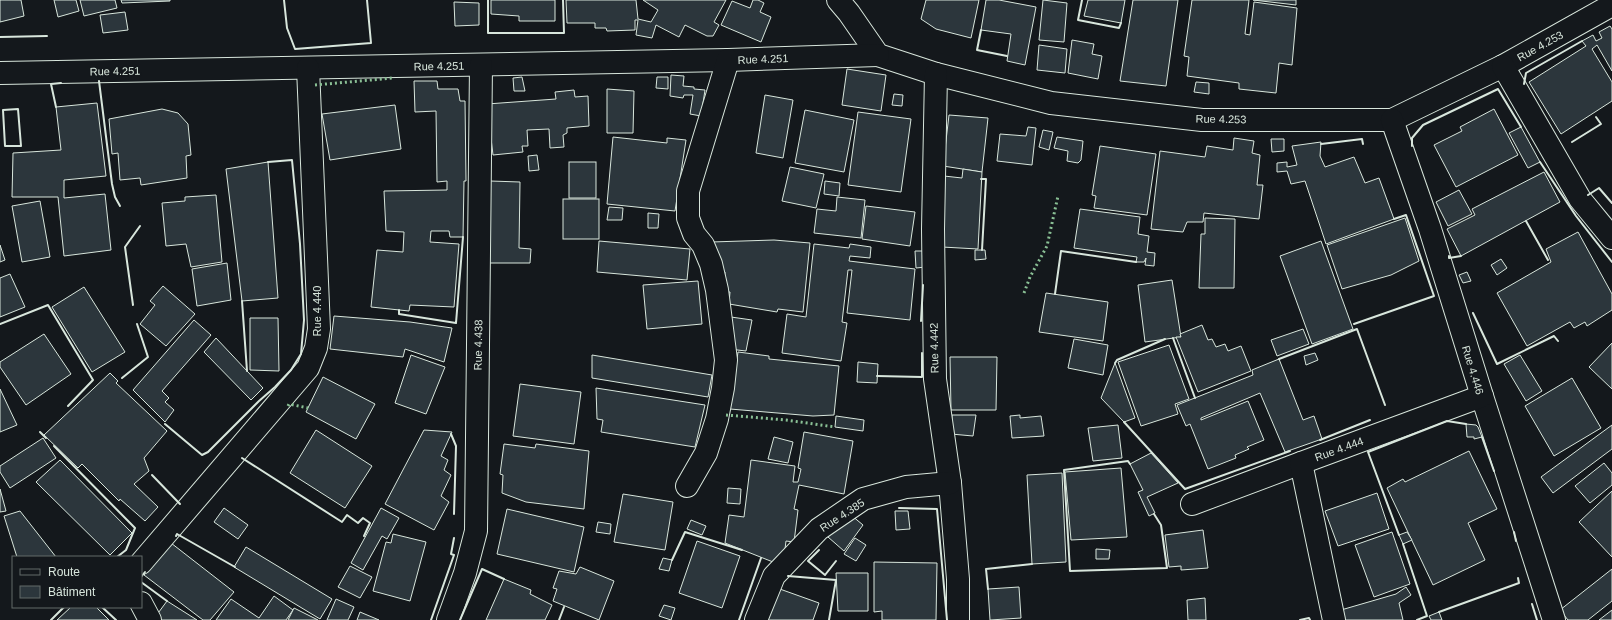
<svg xmlns="http://www.w3.org/2000/svg" width="1612" height="620" viewBox="0 0 1612 620" font-family="Helvetica,sans-serif">
	<rect width="100%" height="100%" fill="#14181c"/>
	<!-- building -->
	<g fill="#2c363c" stroke="#d8e6dc">
		<polygon points="0,0 21,0 24,16 0,22"/>
		<polygon points="54,0 76,0 79,11 58,17"/>
		<polygon points="80,0 115,0 117,8 84,16"/>
		<polygon points="121,0 170,0 170,1 122,3"/>
		<polygon points="491,0 555,0 555,21 519,21 519,16 491,14"/>
		<polygon points="566,0 636,0 638,19 651,22 658,10 643,0 726,0 714,22 719,25 713,36 707,36 685,25 679,37 656,25 652,38 636,35 638,20 635,20 635,30 607,31 606,28 595,28 595,23 567,23"/>
		<polygon points="753,0 758,0 764,3 760,12 771,17 761,42 721,25 732,1 750,8"/>
		<polygon points="926,0 979,0 971,38 936,29 921,19"/>
		<polygon points="986,0 999,0 1036,7 1025,65 1007,61 1011,34 981,30"/>
		<polygon points="1043,0 1067,3 1064,42 1039,40"/>
		<polygon points="1088,0 1125,0 1121,23 1084,16"/>
		<polygon points="1133,0 1178,0 1166,86 1120,81"/>
		<polygon points="1192,0 1249,0 1245,34 1250,35 1254,2 1297,8 1292,65 1279,63 1276,93 1239,89 1239,83 1187,76 1189,57 1184,56"/>
		<polygon points="1253,0 1296,0 1296,5"/>
		<polygon points="454,2 479,3 479,25 455,26"/>
		<polygon points="125,12 128,30 103,33 100,15"/>
		<polygon points="1610,26 1612,29 1612,71 1597,45 1592,49 1612,82 1612,101 1561,134 1529,82 1586,46 1582,41 1593,35 1596,41 1602,38 1599,32"/>
		<polygon points="1072,40 1094,44 1092,54 1102,56 1098,79 1068,73"/>
		<polygon points="1039,45 1067,49 1065,73 1037,70"/>
		<polygon points="847,69 886,75 881,111 842,105"/>
		<polygon points="671,75 684,76 683,86 694,87 694,89 705,90 701,116 690,114 693,95 684,95 683,98 670,96"/>
		<polygon points="522,77 525,91 514,91 513,78"/>
		<polygon points="657,77 668,77 668,89 656,88"/>
		<polygon points="414,81 437,81 438,89 458,89 460,101 465,101 466,181 464,181 463,237 450,237 449,231 431,231 430,242 459,244 454,307 410,305 409,311 371,307 377,250 403,252 404,232 386,231 384,191 447,190 447,181 437,182 436,111 415,112"/>
		<polygon points="1196,82 1209,83 1209,94 1194,92"/>
		<polygon points="607,89 634,91 633,133 607,133"/>
		<polygon points="574,90 575,97 588,96 589,126 567,128 567,133 563,135 564,147 550,148 549,129 527,130 528,146 522,146 523,152 493,155 487,104 556,99 555,92"/>
		<polygon points="894,94 903,95 902,106 892,105"/>
		<polygon points="765,95 793,100 783,158 756,153"/>
		<polygon points="97,103 106,176 64,180 64,198 105,194 111,250 64,256 58,197 12,197 13,153 61,150 56,107"/>
		<polygon points="395,105 401,149 330,160 322,114"/>
		<polygon points="162,109 178,113 188,124 191,155 186,156 187,178 141,185 140,178 120,180 118,153 112,154 109,119"/>
		<polygon points="1494,109 1518,155 1456,187 1434,145 1462,131 1460,127"/>
		<polygon points="805,110 854,120 844,172 795,163"/>
		<polygon points="858,112 911,119 901,192 848,185"/>
		<polygon points="949,115 988,118 982,172 943,166"/>
		<polygon points="1028,127 1036,128 1032,165 997,161 1000,134 1026,136"/>
		<polygon points="1521,127 1540,162 1528,168 1509,133"/>
		<polygon points="1043,130 1053,132 1049,150 1039,147"/>
		<polygon points="613,137 667,143 667,138 686,140 675,211 607,204"/>
		<polygon points="1057,137 1083,141 1081,160 1078,163 1067,161 1068,151 1054,148"/>
		<polygon points="1234,138 1254,141 1252,153 1260,155 1257,185 1263,185 1259,219 1204,213 1203,222 1187,222 1183,232 1151,229 1160,151 1205,157 1207,146 1233,150"/>
		<polygon points="1271,139 1284,139 1284,151 1272,152"/>
		<polygon points="1321,142 1320,156 1325,167 1354,157 1365,183 1379,178 1394,219 1326,244 1305,181 1291,184 1287,171 1277,172 1277,163 1287,162 1287,167 1297,165 1292,146"/>
		<polygon points="1100,146 1156,154 1147,215 1094,208 1096,196 1092,195"/>
		<polygon points="537,155 539,170 529,171 528,156"/>
		<polygon points="268,162 278,298 242,301 226,169"/>
		<rect x="569" y="162" width="27" height="36"/>
		<polygon points="790,167 824,174 816,208 782,201"/>
		<polygon points="963,169 982,172 978,249 942,247 944,176 962,178"/>
		<polygon points="1544,172 1560,202 1461,256 1447,229 1475,215 1472,209"/>
		<polygon points="490,181 520,182 519,248 531,249 530,263 489,263"/>
		<polygon points="825,181 840,183 839,196 824,194"/>
		<polygon points="1459,190 1472,214 1448,226 1436,202"/>
		<polygon points="216,195 222,262 191,267 186,244 166,246 162,203 185,201 185,197"/>
		<polygon points="837,197 865,200 861,238 814,233 817,209 836,211"/>
		<rect x="563" y="199" width="36" height="40"/>
		<polygon points="40,201 50,257 22,262 12,206"/>
		<polygon points="866,206 915,212 910,246 862,239"/>
		<polygon points="609,207 623,208 622,220 607,220"/>
		<polygon points="1080,209 1140,217 1138,234 1149,236 1147,252 1155,253 1154,266 1145,265 1146,258 1144,262 1136,262 1137,257 1074,248"/>
		<polygon points="648,213 659,214 658,228 648,228"/>
		<polygon points="1205,218 1235,219 1234,288 1199,288 1201,234 1205,234"/>
		<polygon points="1405,218 1419,261 1391,275 1342,289 1327,245"/>
		<polygon points="1578,232 1612,294 1612,310 1587,326 1585,322 1574,328 1570,322 1527,346 1497,293 1551,262 1546,249"/>
		<polygon points="774,240 810,243 803,312 778,309 777,312 729,304 730,292 723,292 725,272 718,272 711,242"/>
		<polygon points="599,241 690,249 687,280 597,272"/>
		<polygon points="1321,241 1353,329 1312,344 1280,256"/>
		<polygon points="814,244 849,248 850,244 871,247 870,258 850,256 849,261 915,269 910,320 847,313 852,270 848,270 842,322 847,323 841,361 782,353 787,314 806,317"/>
		<polygon points="0,245 5,260 0,262"/>
		<polygon points="975,250 985,250 986,259 975,260"/>
		<polygon points="915,251 926,251 926,267 916,268"/>
		<polygon points="1501,259 1507,268 1497,275 1491,265"/>
		<polygon points="227,263 231,300 197,306 192,269"/>
		<polygon points="1467,272 1471,281 1463,283 1459,275"/>
		<polygon points="10,274 25,307 0,317 0,278"/>
		<polygon points="1172,280 1181,337 1145,342 1138,285"/>
		<polygon points="698,281 702,324 647,329 643,285"/>
		<polygon points="163,286 195,314 166,346 140,324 155,305 150,301"/>
		<polygon points="84,287 125,352 92,372 52,307"/>
		<polygon points="1046,293 1108,302 1103,341 1039,332"/>
		<polygon points="334,316 410,322 452,328 444,362 405,349 403,357 330,349"/>
		<polygon points="731,317 752,320 746,351 729,349"/>
		<polygon points="250,318 278,318 279,371 250,370"/>
		<polygon points="194,320 211,335 162,391 169,398 165,402 174,410 165,422 133,390"/>
		<polygon points="1202,325 1208,340 1212,339 1216,347 1225,344 1228,351 1241,346 1251,371 1198,392 1176,337 1181,337 1180,334"/>
		<polygon points="1303,329 1309,344 1277,356 1271,340"/>
		<polygon points="44,334 71,374 26,405 0,367 0,362"/>
		<polygon points="216,338 263,388 251,400 204,352"/>
		<polygon points="1074,339 1108,345 1103,375 1068,368"/>
		<polygon points="1612,343 1612,389 1589,367"/>
		<polygon points="1169,345 1189,399 1175,404 1178,414 1141,426 1118,362"/>
		<polygon points="738,352 769,356 769,359 839,366 834,415 813,416 730,409"/>
		<polygon points="1315,353 1318,360 1306,365 1304,356"/>
		<polygon points="411,355 445,367 426,414 395,403"/>
		<polygon points="592,355 712,375 708,397 592,378"/>
		<polygon points="1520,355 1542,391 1526,401 1504,364"/>
		<polygon points="950,357 997,357 996,410 951,410"/>
		<polygon points="1279,359 1303,420 1314,416 1322,439 1285,452 1260,393 1201,418 1201,420 1248,401 1264,440 1247,447 1249,449 1235,455 1236,458 1208,469 1190,424 1186,426 1177,405 1253,375 1252,370"/>
		<polygon points="858,362 878,364 877,383 857,382"/>
		<polygon points="1115,363 1135,418 1124,422 1101,398"/>
		<polygon points="110,373 118,381 116,383 167,431 144,458 149,471 134,484 158,507 145,521 120,499 119,501 82,464 78,468 44,435"/>
		<polygon points="323,377 375,404 356,439 306,412"/>
		<polygon points="1572,378 1601,428 1554,456 1525,406"/>
		<polygon points="520,384 581,392 574,444 513,436"/>
		<polygon points="596,388 705,405 695,447 601,432 603,420 597,419"/>
		<polygon points="0,389 17,425 0,432"/>
		<polygon points="952,415 976,415 973,436 951,434"/>
		<polygon points="1020,415 1020,418 1041,416 1044,436 1012,438 1010,416"/>
		<polygon points="836,416 864,420 863,431 835,427"/>
		<polygon points="1466,424 1476,425 1478,427 1482,437 1474,439 1474,437 1467,437"/>
		<polygon points="1118,425 1122,458 1093,461 1088,428"/>
		<polygon points="1612,425 1612,449 1553,493 1541,477"/>
		<polygon points="316,430 372,466 345,508 290,473"/>
		<polygon points="424,430 452,432 441,456 448,460 444,470 451,475 441,496 449,502 434,530 385,504"/>
		<polygon points="804,432 853,441 844,494 799,485 794,509 798,510 794,542 786,541 784,557 773,562 725,543 729,515 744,517 751,460 795,466 793,482 798,482 801,469 798,468"/>
		<polygon points="774,437 793,442 788,463 768,459"/>
		<polygon points="43,438 56,458 10,488 0,472 0,466"/>
		<polygon points="504,444 535,448 536,444 589,451 584,509 526,502 502,493 503,475 500,474"/>
		<polygon points="1469,451 1497,509 1468,523 1485,560 1433,585 1387,488 1403,479 1405,482"/>
		<polygon points="1151,453 1178,483 1147,497 1155,513 1149,516 1138,492 1143,490 1130,464"/>
		<polygon points="60,460 132,533 110,555 36,482"/>
		<polygon points="1604,463 1612,473 1612,485 1590,503 1575,486"/>
		<polygon points="1121,468 1127,537 1071,540 1065,472"/>
		<polygon points="1062,473 1066,562 1032,564 1027,475"/>
		<polygon points="728,488 741,489 740,504 727,503"/>
		<polygon points="0,489 6,511 0,512"/>
		<polygon points="1612,491 1612,557 1579,522"/>
		<polygon points="1377,493 1389,529 1338,546 1325,511"/>
		<polygon points="623,494 673,502 665,550 614,542"/>
		<polygon points="224,508 248,525 238,539 214,522"/>
		<polygon points="381,508 399,518 387,539 382,536 363,570 351,563"/>
		<polygon points="507,509 584,527 574,572 497,554"/>
		<polygon points="20,511 56,557 17,557 4,516"/>
		<polygon points="895,511 908,511 910,529 896,530"/>
		<polygon points="851,515 863,525 844,551 828,537"/>
		<polygon points="691,520 706,526 702,535 687,529"/>
		<polygon points="598,522 611,524 610,534 596,532"/>
		<polygon points="1203,530 1208,568 1181,570 1181,566 1169,567 1165,535"/>
		<polygon points="1392,532 1410,584 1374,597 1355,545"/>
		<polygon points="1407,532 1412,540 1403,544 1399,535"/>
		<polygon points="393,534 426,542 410,601 373,591 386,542 391,543"/>
		<polygon points="855,538 866,545 856,561 844,554"/>
		<polygon points="697,541 740,556 722,608 679,593"/>
		<polygon points="171,543 234,592 210,620 203,620 144,575"/>
		<polygon points="246,547 332,599 320,619 234,567"/>
		<polygon points="1096,549 1110,550 1109,559 1096,559"/>
		<polygon points="663,558 672,560 669,571 659,569"/>
		<polygon points="874,562 937,563 936,620 882,620 882,611 874,612"/>
		<polygon points="350,566 372,577 360,598 338,587"/>
		<polygon points="580,567 614,581 599,620 553,601 557,589 553,588 559,571 576,574"/>
		<polygon points="1612,569 1612,601 1588,620 1568,620 1560,610"/>
		<polygon points="836,573 868,573 868,611 838,611"/>
		<polygon points="504,579 531,590 530,594 552,605 545,620 486,620"/>
		<polygon points="1019,587 1021,618 990,620 988,589"/>
		<polygon points="1406,587 1411,595 1399,603 1403,620 1345,620 1341,610 1396,594"/>
		<polygon points="777,588 819,603 813,620 767,620"/>
		<polygon points="274,596 293,610 286,620 216,620 231,599 259,618"/>
		<polygon points="1205,598 1206,620 1188,620 1187,600"/>
		<polygon points="336,599 354,607 348,620 327,620"/>
		<polygon points="167,601 197,620 153,620"/>
		<polygon points="664,605 675,608 671,620 659,616"/>
		<polygon points="71,607 96,607 109,620 57,620"/>
		<polygon points="294,608 318,620 288,620"/>
		<polygon points="1612,610 1612,620 1599,620"/>
		<polygon points="360,612 379,620 357,620"/>
		<polygon points="1439,612 1442,620 1431,620 1429,616"/>
	</g>
	<g fill="none" stroke-linecap="round" stroke-linejoin="round">
		<defs>
			<g id="minor">
				<polyline points="838,0 849,13 878,55 936,74 1051,103 1202,120 1392,120 1503,66 1612,5"/>
				<polyline points="1503,66 1580,199 1612,238"/>
				<polyline points="0,73 728,60 878,55"/>
				<polyline points="936,74 933,229 935,379 950,483 958,579 958,620"/>
				<polyline points="1392,120 1430,229 1482,396 1554,620"/>
				<polyline points="687,486 706,453 717,419 723,388 726,360 717,290 711,264 703,245 694,234 688,218 688,191 728,60"/>
				<polyline points="1192,504 1301,463"/>
				<polyline points="141,563 308,368 316,348 319,329 308,68"/>
				<polyline points="141,603 150,620"/>
				<polyline points="448,620 465,573 476,531 481,65"/>
				<polyline points="756,620 774,576 819,529 863,499 906,487 950,483"/>
				<polyline points="1334,620 1301,463 1482,396"/>
			</g>
		</defs>
		<!-- minor casing -->
		<use href="#minor" stroke="#d8e6dc" stroke-width="24"/>
		<!-- minor -->
		<use href="#minor" stroke="#14181c" stroke-width="22"/>
		<!-- hedge -->
		<g stroke="#8ac095" stroke-width="3" stroke-dasharray="2 3" stroke-linecap="butt">
			<polyline points="315,85 393,78"/>
			<polyline points="1024,293 1030,277 1047,246 1058,196"/>
			<polyline points="288,406 289,404 308,408"/>
			<polyline points="726,415 786,420 835,427"/>
		</g>
		<!-- wall -->
		<g stroke="#d8e6dc" stroke-width="2">
			<polyline points="284,0 287,28 295,49 371,43 367,0"/>
			<polyline points="488,0 488,33 564,33 563,0"/>
			<polyline points="1082,0 1078,20 1119,28 1121,23"/>
			<polyline points="981,30 977,50 1007,56"/>
			<polyline points="0,37 47,36"/>
			<polyline points="99,81 112,184 115,197 120,206"/>
			<polyline points="1524,84 1526,73 1582,41"/>
			<polyline points="56,107 51,84 61,83"/>
			<polygon points="18,109 21,146 5,146 3,110"/>
			<polyline points="1572,142 1601,124 1596,117"/>
			<polyline points="1321,144 1362,139 1363,144"/>
			<polyline points="1412,146 1412,138 1423,125 1498,89 1521,127"/>
			<polyline points="1540,162 1576,216 1612,262"/>
			<polyline points="981,179 986,179 982,250"/>
			<polyline points="1588,195 1599,188 1612,203"/>
			<polyline points="1526,221 1548,260"/>
			<polyline points="1449,256 1449,258 1461,256"/>
			<polyline points="1055,294 1061,251 1136,262"/>
			<polyline points="242,301 247,371"/>
			<polyline points="133,305 125,247 140,226"/>
			<polyline points="399,310 399,314 456,323 463,237"/>
			<polyline points="1473,313 1497,364 1554,336 1558,341"/>
			<polyline points="921,321 923,285"/>
			<polyline points="0,324 48,305 93,380 68,406"/>
			<polyline points="1354,324 1434,296 1406,215 1394,219"/>
			<polyline points="1173,338 1195,398"/>
			<polyline points="1279,359 1357,329 1385,405"/>
			<polyline points="1115,363 1117,360 1165,339"/>
			<polyline points="877,376 922,377 922,353"/>
			<polyline points="122,378 148,357 137,324"/>
			<polyline points="1124,422 1185,489 1290,451"/>
			<polyline points="165,424 202,455 208,452 259,401 275,387 291,370 301,354 304,320 300,244 292,160 268,162"/>
			<polyline points="40,432 46,438"/>
			<polyline points="451,434 456,446 454,514"/>
			<polyline points="1482,437 1494,471"/>
			<polyline points="1320,440 1370,420"/>
			<polyline points="54,446 135,528 126,550 117,557"/>
			<polyline points="242,458 342,522 347,515 358,523 363,518 370,523 364,536"/>
			<polyline points="1130,464 1128,461 1064,470 1070,571 1167,568 1161,525 1154,514"/>
			<polyline points="152,475 180,504"/>
			<polyline points="899,508 937,509 947,620"/>
			<polyline points="1514,532 1516,541"/>
			<polyline points="1399,535 1368,452 1447,421 1466,424"/>
			<polyline points="176,536 177,534 235,567"/>
			<polyline points="1403,544 1427,616 1417,620"/>
			<polyline points="819,550 808,561 825,575 836,561"/>
			<polyline points="672,560 685,532 742,550"/>
			<polyline points="788,576 836,580 829,620"/>
			<polyline points="141,577 145,572"/>
			<polyline points="141,582 167,601"/>
			<polyline points="988,589 986,569 1032,564"/>
			<polyline points="1532,604 1537,620"/>
			<polyline points="102,607 116,620"/>
			<polyline points="1439,612 1519,583 1518,578"/>
			<polyline points="51,620 64,607"/>
			<polyline points="431,620 454,555 451,554 454,538"/>
			<polyline points="460,620 482,569 504,579"/>
			<polyline points="559,620 564,607"/>
			<polyline points="739,620 761,558"/>
			<polyline points="1300,620 1309,618 1310,620"/>
		</g>
	</g>
	<g text-anchor="middle" dominant-baseline="central" stroke-width="3" stroke-linejoin="round" paint-order="stroke">
		<!-- street labels -->
		<g font-size="11" fill="#d8e6dc" stroke="#14181c">
			<text transform="translate(1540 46) rotate(-29)">Rue 4.253</text>
			<text transform="translate(763 59) rotate(-2)">Rue 4.251</text>
			<text transform="translate(439 66) rotate(-1)">Rue 4.251</text>
			<text transform="translate(115 71) rotate(-1)">Rue 4.251</text>
			<text transform="translate(1221 119) rotate(1)">Rue 4.253</text>
			<text transform="translate(317 311) rotate(-90)">Rue 4.440</text>
			<text transform="translate(478 345) rotate(-89)">Rue 4.438</text>
			<text transform="translate(934 348) rotate(-91)">Rue 4.442</text>
			<text transform="translate(1473 370) rotate(73)">Rue 4.446</text>
			<text transform="translate(1339 449) rotate(-20)">Rue 4.444</text>
			<text transform="translate(842 515) rotate(-33)">Rue 4.385</text>
		</g>
	</g>
	<!-- legend -->
	<rect x="12" y="556" width="130" height="52" fill="#14181c" stroke="#626a69"/>
	<rect x="20" y="569" width="20" height="6" fill="#14181c" stroke="#626a69"/>
	<text x="48" y="576" font-size="12" fill="#d8e6dc">Route</text>
	<rect x="20" y="586" width="20" height="12" fill="#2c363c" stroke="#626a69"/>
	<text x="48" y="596" font-size="12" fill="#d8e6dc">Bâtiment</text>
</svg>
